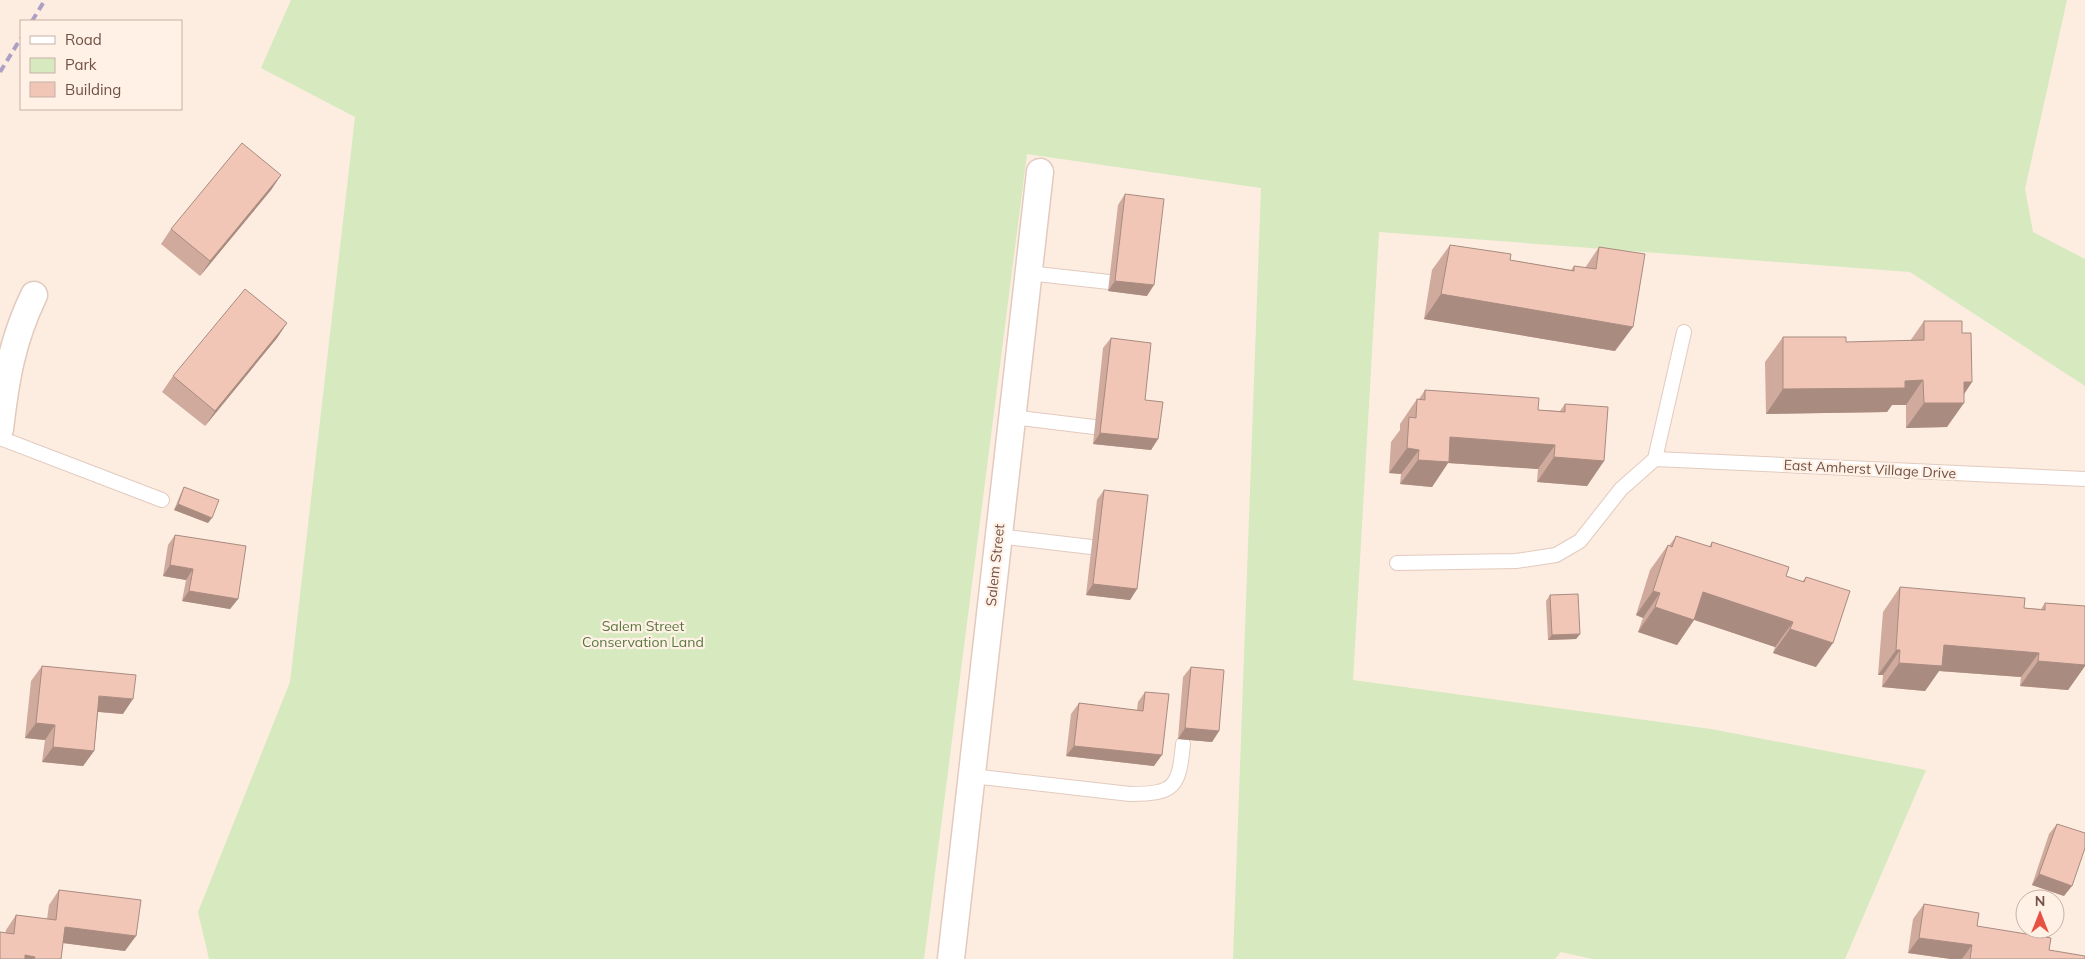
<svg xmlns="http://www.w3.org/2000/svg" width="2085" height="959" viewBox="0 0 2085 959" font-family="Mulish,sans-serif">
	<rect width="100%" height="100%" fill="#fcede0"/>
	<!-- green -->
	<polygon fill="#d6e9bf" points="291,0 2067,0 2025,189 2033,232 2085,259 2085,386 1910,272 1379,232 1353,680 1711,729 1926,770 1845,959 1592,959 1561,952 1555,959 1233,959 1261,188 1027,154 924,959 209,959 198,912 290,682 355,117 261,68"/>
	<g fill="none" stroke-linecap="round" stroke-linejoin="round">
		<defs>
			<g id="service">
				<polyline points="1028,273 1109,282"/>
				<polyline points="1012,417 1094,427"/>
				<polyline points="0,438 162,500"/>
				<polyline points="1655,459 2085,479"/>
				<polyline points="998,536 1091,547"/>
				<polyline points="1397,563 1516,561 1556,555 1580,541 1621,489 1655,459 1684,332"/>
				<path d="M972,776L1130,794C1175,794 1179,787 1183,744"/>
			</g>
			<g id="minor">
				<path d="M0,429C6,378 12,341 34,295"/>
				<polyline points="951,959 1040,172"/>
			</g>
		</defs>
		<!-- service casing -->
		<use href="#service" stroke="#e2cabf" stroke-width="16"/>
		<!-- minor casing -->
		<use href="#minor" stroke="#e2cabf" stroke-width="29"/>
		<!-- service -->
		<use href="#service" stroke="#fff" stroke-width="14"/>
		<!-- minor -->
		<use href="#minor" stroke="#fff" stroke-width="26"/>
		<!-- rail -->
		<g stroke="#ae9fc4" stroke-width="4" stroke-dasharray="8 5" stroke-linecap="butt">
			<polyline points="32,21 45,0"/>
			<polyline points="0,72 21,38"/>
		</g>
	</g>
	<!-- wall -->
	<g fill="#cfaa9d">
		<polygon points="281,175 271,190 200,276 161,244 171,229"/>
		<polygon points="1125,194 1147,296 1108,291 1118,205"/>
		<polygon points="1450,245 1510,260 1571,270 1574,266 1585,268 1599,247 1615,351 1424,319 1432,270"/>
		<polygon points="1924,321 1962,333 1972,382 1964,394 1947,427 1906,428 1906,405 1892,405 1887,412 1766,414 1765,362 1783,337 1846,342 1910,341"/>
		<polygon points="287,323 277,338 205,426 162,392 173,376"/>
		<polygon points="1111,338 1145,400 1158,439 1151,450 1093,444 1103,348"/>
		<polygon points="1425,390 1538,410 1560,411 1565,404 1604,461 1587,486 1537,482 1538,469 1448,463 1432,487 1400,484 1401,474 1389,473 1391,442 1400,430 1400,424 1417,399 1419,399"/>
		<polygon points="184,487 208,523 174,510 181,493"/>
		<polygon points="1104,490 1137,589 1130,600 1086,595 1097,500"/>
		<polygon points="175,535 238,599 230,609 182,601 186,580 163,576 168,545"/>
		<polygon points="1676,536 1709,547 1712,542 1786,576 1802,582 1806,577 1816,667 1773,653 1775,647 1694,620 1677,645 1638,632 1643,618 1636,615 1650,570 1668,545 1669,546"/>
		<polygon points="1900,587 2024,608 2041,609 2045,603 2085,606 2085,666 2068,690 2020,686 2021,677 1939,671 1925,691 1882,687 1883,675 1878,675 1883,612"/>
		<polygon points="1550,595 1580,634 1576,639 1548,640 1546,601"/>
		<polygon points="42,666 123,714 98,712 94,751 83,766 42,762 45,740 25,738 31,681"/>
		<polygon points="1191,667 1219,731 1212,742 1178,739 1183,677"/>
		<polygon points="1145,692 1154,766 1066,756 1071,714 1079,703 1137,710 1138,702"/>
		<polygon points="2057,824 2064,896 2032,885 2049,834"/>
		<polygon points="59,890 125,951 63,943 61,959 0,959 6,930 16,915 47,919 49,905"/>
		<polygon points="1924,904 1977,926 2049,950 2085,959 1951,959 1908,953 1913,919"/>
	</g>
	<!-- shaded-wall -->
	<g fill="#a98b80">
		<polygon points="281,175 271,190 200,276 210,261"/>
		<polygon points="1115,281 1154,285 1147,296 1108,291"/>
		<polygon points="1441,294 1633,327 1615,351 1424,319"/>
		<polygon points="287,323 277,338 205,426 215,411"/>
		<polygon points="1923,380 1906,405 1892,405 1887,412 1766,414 1783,389 1905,381"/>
		<polygon points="1964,382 1972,382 1958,403 1964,403 1947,427 1906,428 1924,403"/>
		<polygon points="1100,433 1158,439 1151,450 1093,444"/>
		<polygon points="1450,437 1555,445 1538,469 1448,463 1432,487 1400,484 1418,460"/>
		<polygon points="1407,448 1419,450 1401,474 1389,473"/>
		<polygon points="1554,457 1604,461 1587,486 1537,482"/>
		<polygon points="178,504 212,518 208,523 174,510"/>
		<polygon points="170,565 193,569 186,580 163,576"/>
		<polygon points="1093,584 1137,589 1130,600 1086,595"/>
		<polygon points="189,591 238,599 230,609 182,601"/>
		<polygon points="1653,591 1660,593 1643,618 1636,615"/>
		<polygon points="1703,592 1793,622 1775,647 1686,617"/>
		<polygon points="1655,607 1694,620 1677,645 1638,632"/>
		<polygon points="1790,629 1833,643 1816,667 1773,653"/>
		<polygon points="1580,634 1576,639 1548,640 1552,635"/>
		<polygon points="1944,645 2039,653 2021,677 1939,671 1925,691 1882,687 1899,663"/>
		<polygon points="1896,650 1900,650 1883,675 1878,675"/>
		<polygon points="2038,661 2085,665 2085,666 2068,690 2020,686"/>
		<polygon points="99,696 133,699 123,714 89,711"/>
		<polygon points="36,723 55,725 45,740 25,738"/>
		<polygon points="1185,728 1219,731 1212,742 1178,739"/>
		<polygon points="1074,746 1162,755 1154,766 1066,756"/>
		<polygon points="53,747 94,751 83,766 42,762"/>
		<polygon points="2039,874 2072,886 2064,896 2032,885"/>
		<polygon points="65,927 136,936 125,951 55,942"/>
		<polygon points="1919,938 1972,945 1962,959 1951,959 1908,953"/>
		<polygon points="25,955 35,957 33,959 23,959"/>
	</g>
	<!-- building -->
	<g fill="#f1c6b7" stroke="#a98b80">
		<polygon points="242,143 281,175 210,261 171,229"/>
		<polygon points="1125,194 1164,199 1154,285 1115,281"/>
		<polygon points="1450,245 1511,254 1510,260 1574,271 1574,266 1596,269 1599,247 1645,254 1633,327 1441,294"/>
		<polygon points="245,289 287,323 215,411 173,376"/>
		<polygon points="1924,321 1962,321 1962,333 1971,333 1972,382 1964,382 1964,403 1924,403 1923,380 1905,381 1905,388 1783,389 1783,337 1846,337 1846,342 1924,340"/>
		<polygon points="1111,338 1151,343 1145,400 1163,402 1158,439 1100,433"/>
		<polygon points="1425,390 1539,398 1538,410 1565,412 1565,404 1608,407 1604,461 1554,457 1555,445 1450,437 1449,462 1418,460 1419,450 1407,448 1409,417 1416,418 1417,399 1425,400"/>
		<polygon points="184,487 219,500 212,518 178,504"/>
		<polygon points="1104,490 1148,495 1137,589 1093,584"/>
		<polygon points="175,535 246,546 238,599 189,591 193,569 170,565"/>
		<polygon points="1676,536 1711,547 1712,542 1789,567 1786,576 1804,582 1806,577 1850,591 1833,643 1790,629 1793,622 1703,592 1694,620 1655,607 1660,593 1653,591 1668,545 1672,547"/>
		<polygon points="1900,587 2025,598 2024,608 2045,610 2045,603 2085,606 2085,665 2038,661 2039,653 1944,645 1942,666 1899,663 1900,650 1896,650"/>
		<polygon points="1578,594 1580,634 1552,635 1550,595"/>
		<polygon points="42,666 136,675 133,699 99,696 94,751 53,747 55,725 36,723"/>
		<polygon points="1191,667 1224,670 1219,731 1185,728"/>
		<polygon points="1145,692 1169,694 1162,755 1074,746 1079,703 1143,711"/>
		<polygon points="2057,824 2085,833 2085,848 2072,886 2039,874"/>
		<polygon points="59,890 141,900 136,936 65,927 61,959 34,959 35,957 25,955 25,959 0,959 0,932 14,934 16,915 56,920"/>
		<polygon points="1924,904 1979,913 1977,926 2051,938 2049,950 2085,956 2085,959 1970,959 1972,945 1919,938"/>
	</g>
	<g text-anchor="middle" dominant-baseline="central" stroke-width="4.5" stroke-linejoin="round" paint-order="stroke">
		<!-- street labels -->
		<g font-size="14" fill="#725148" stroke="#fff1e5">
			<text transform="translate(1870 469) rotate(3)">East Amherst Village Drive</text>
			<text transform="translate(995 565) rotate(-84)">Salem Street</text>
		</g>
		<!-- park labels -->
		<g font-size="14" fill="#587840" stroke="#fff1e5">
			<text x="643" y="626">Salem Street<tspan x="643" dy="16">Conservation Land</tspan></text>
		</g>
	</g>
	<!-- legend -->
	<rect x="20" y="20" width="162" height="90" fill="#fff1e5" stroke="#c7b1a6"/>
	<rect x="30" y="36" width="25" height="8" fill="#ffffff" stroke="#c7b1a6"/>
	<text x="65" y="45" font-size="15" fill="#725148">Road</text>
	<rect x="30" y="58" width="25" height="15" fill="#d6e9bf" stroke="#c7b1a6"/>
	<text x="65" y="70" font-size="15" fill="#725148">Park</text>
	<rect x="30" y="82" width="25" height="15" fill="#f1c6b7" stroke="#c7b1a6"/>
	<text x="65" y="95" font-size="15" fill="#725148">Building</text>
	<!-- north arrow -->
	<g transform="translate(2040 914)"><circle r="24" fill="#fff1e5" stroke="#c7b1a6"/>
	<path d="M0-4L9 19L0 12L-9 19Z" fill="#e65144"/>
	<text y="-8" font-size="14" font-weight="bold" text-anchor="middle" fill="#725148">N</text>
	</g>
</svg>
